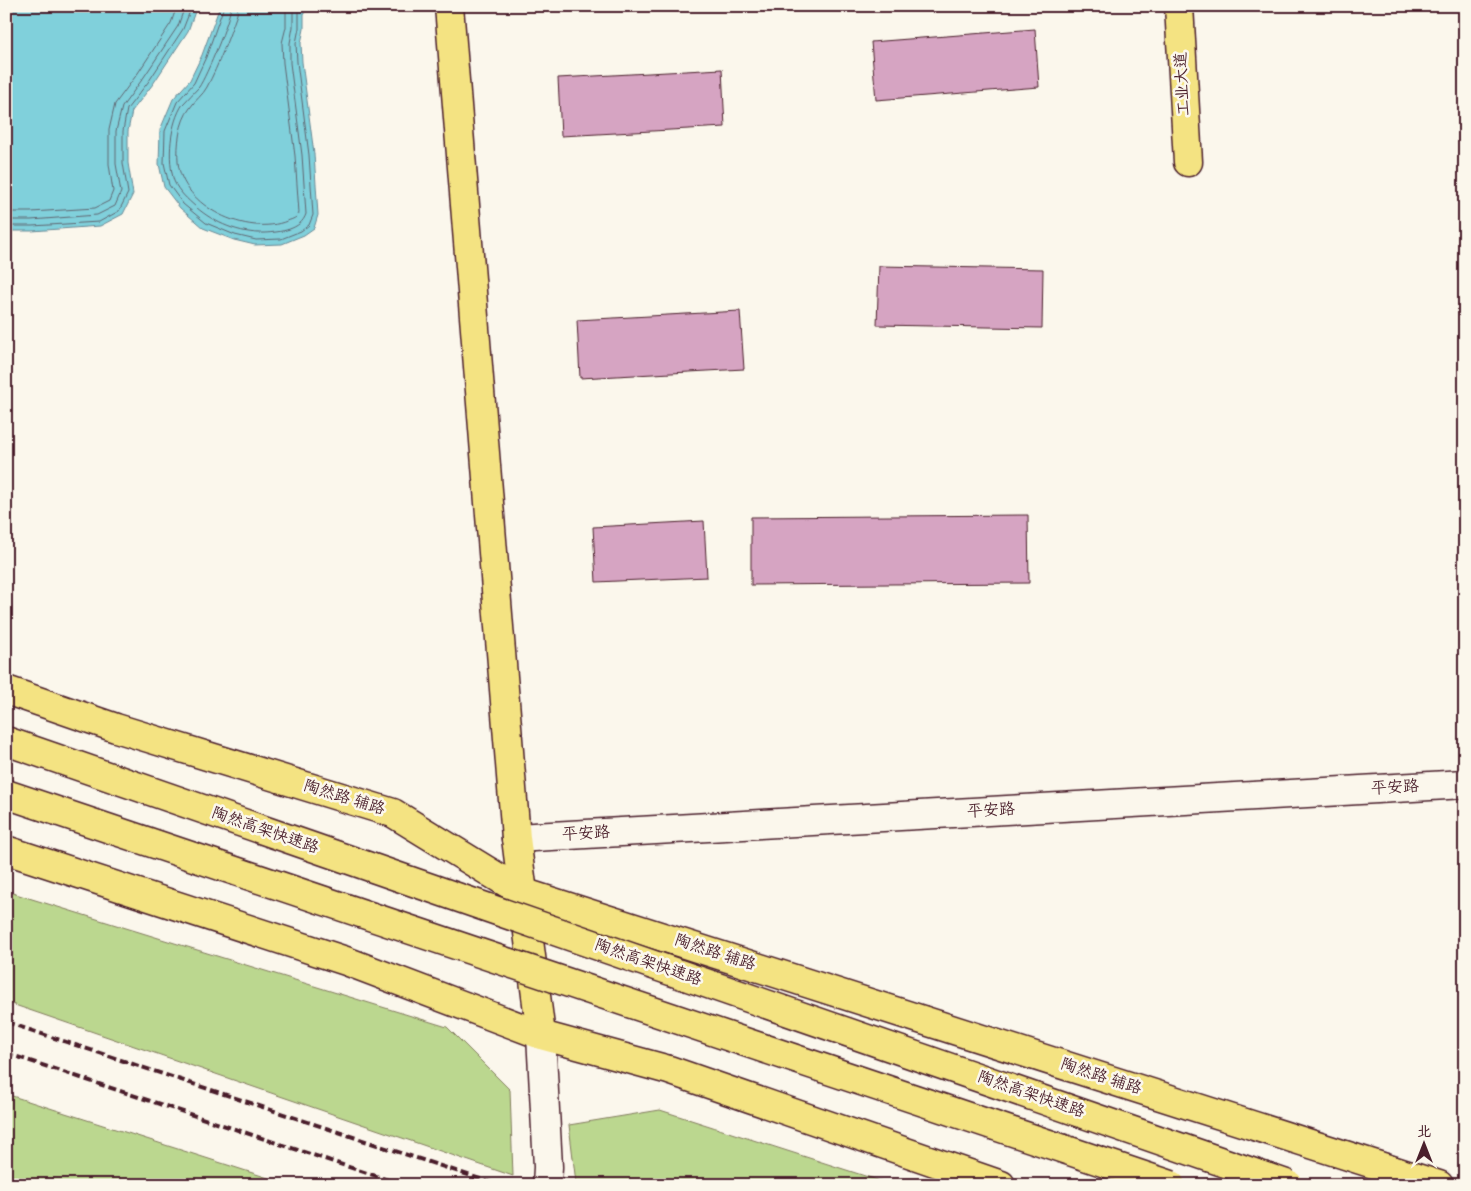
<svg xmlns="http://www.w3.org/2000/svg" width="1471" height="1191" viewBox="0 0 1471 1191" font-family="'Indie Flower','LXGW WenKai TC',sans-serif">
	<rect width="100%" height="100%" fill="#fbf7ec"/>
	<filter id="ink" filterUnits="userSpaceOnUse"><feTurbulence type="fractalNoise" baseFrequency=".02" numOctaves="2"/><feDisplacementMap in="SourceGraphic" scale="10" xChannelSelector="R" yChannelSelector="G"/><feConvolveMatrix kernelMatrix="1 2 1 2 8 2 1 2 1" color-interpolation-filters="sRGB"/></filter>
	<g filter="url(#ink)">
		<!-- green -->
		<g fill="#bbd78f" stroke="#827b5d">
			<polygon points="6,891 447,1027 510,1090 513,1176 6,1002"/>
			<polygon points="6,1094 290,1185 8,1185 6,1184"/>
			<polygon points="660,1110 893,1185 581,1185 576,1183 569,1125"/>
		</g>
		<!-- water -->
		<g fill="#80d0db" stroke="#6a8995">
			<polygon points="6,6 197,6 188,31 153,84 132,111 128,131 128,163 133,194 123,214 100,226 32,231 6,231"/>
			<polygon points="220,6 304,6 304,29 301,43 302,62 314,154 318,215 314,228 304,235 282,244 255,245 234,240 203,228 180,208 164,187 159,164 160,130 173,99 190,80 202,55"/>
		</g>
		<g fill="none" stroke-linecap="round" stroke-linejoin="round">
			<!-- shore -->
			<g stroke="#606671" stroke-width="1">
				<polyline points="224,6 206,57 194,83 177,102 165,131 164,163 169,185 183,204 206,223 235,235 256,240 281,239 301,231 309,225 313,215 309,155 297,62 296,43 299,28 299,6"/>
				<path d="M231,6C230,20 207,75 199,87C194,93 188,98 183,104C170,123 167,159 174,181C178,191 188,200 196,207C214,223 240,234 265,233C280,232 301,230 306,214L302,155L290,63V43L293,27V6"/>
				<path d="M238,6L237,14C228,39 219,64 207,87C203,95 195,100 190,108C179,122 177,145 178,162C182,207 248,237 287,221C293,219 297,218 299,213L295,156L283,63L282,43L286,27V6"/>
				<polyline points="6,212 31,212 95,208 109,201 113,191 109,164 109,130 115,104 138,73 171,23 177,6"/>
				<polyline points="6,220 31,220 97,215 115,206 121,192 116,164 116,131 122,107 144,77 178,26 185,6"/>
				<polyline points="6,226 32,226 99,222 119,211 128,193 123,163 123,131 127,109 149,81 183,29 192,6"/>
			</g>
		</g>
		<!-- building -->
		<g fill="#d6a4c2" stroke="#4a1f2b">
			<polygon points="1035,29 1039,87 876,100 871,42"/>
			<polygon points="722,69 725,127 561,136 558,78"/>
			<polygon points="879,266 1043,269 1042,328 877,325"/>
			<polygon points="740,311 744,369 580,378 577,320"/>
			<polygon points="1028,515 1029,583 751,585 751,517"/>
			<polygon points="704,521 707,577 596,582 593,527"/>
		</g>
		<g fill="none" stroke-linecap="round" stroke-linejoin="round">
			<defs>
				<g id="minor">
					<polyline points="516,838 1465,784"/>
					<polyline points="541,1035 548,1167 547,1185"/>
				</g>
				<g id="major">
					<polyline points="449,6 516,838 541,1035"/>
					<polyline points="1179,6 1188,162"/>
					<polyline points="6,690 116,728 393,813 522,892 1439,1185"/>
					<polyline points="6,850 346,961 541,1035 669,1070 1001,1185"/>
				</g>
			</defs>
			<!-- minor casing -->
			<use href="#minor" stroke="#4a1f2b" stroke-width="31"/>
			<!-- major casing -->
			<use href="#major" stroke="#4a1f2b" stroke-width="31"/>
			<!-- minor -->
			<use href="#minor" stroke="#fbf7ec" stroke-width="28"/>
			<!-- major -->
			<use href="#major" stroke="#f4e382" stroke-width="28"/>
			<!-- rail -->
			<g stroke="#4a1f2b" stroke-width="4" stroke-dasharray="8 4" stroke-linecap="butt">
				<polyline points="6,1022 498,1185"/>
				<polyline points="6,1053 403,1185"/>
			</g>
			<defs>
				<g id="highway-bridge">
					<polyline points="6,741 1289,1185"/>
					<polyline points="6,794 1171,1185"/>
				</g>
			</defs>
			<!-- highway-bridge casing -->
			<use href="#highway-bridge" stroke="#4a1f2b" stroke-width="31" stroke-linecap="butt"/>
			<!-- highway-bridge -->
			<use href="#highway-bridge" stroke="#f4e382" stroke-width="28"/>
		</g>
	</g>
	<g text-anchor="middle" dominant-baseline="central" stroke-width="5" stroke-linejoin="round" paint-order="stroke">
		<!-- street labels -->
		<g font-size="16" fill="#4a1f2b" stroke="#fbf7ec">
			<text transform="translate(1183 84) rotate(-93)">工业大道</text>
			<text transform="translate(1395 788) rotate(-3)">平安路</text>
			<text transform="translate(344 798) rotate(17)">陶然路 辅路</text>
			<text transform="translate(991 811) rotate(-3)">平安路</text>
			<text transform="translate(265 831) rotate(19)">陶然高架快速路</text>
			<text transform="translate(586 834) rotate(-3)">平安路</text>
			<text transform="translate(715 953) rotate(18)">陶然路 辅路</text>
			<text transform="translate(648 963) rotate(19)">陶然高架快速路</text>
			<text transform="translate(1101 1077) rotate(18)">陶然路 辅路</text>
			<text transform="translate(1031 1095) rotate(19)">陶然高架快速路</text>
		</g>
	</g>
	<!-- margin -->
	<rect width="1471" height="1191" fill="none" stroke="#fbf7ec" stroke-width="25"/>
	<rect x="12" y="12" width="1446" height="1166" fill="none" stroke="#4a1f2b" stroke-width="2" filter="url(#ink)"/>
	<!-- north arrow -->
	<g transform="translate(1424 1144)" stroke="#fbf7ec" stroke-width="4" paint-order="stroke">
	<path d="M0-4L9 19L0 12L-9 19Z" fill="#4a1f2b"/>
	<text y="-8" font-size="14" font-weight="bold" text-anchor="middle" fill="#4a1f2b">北</text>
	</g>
</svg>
